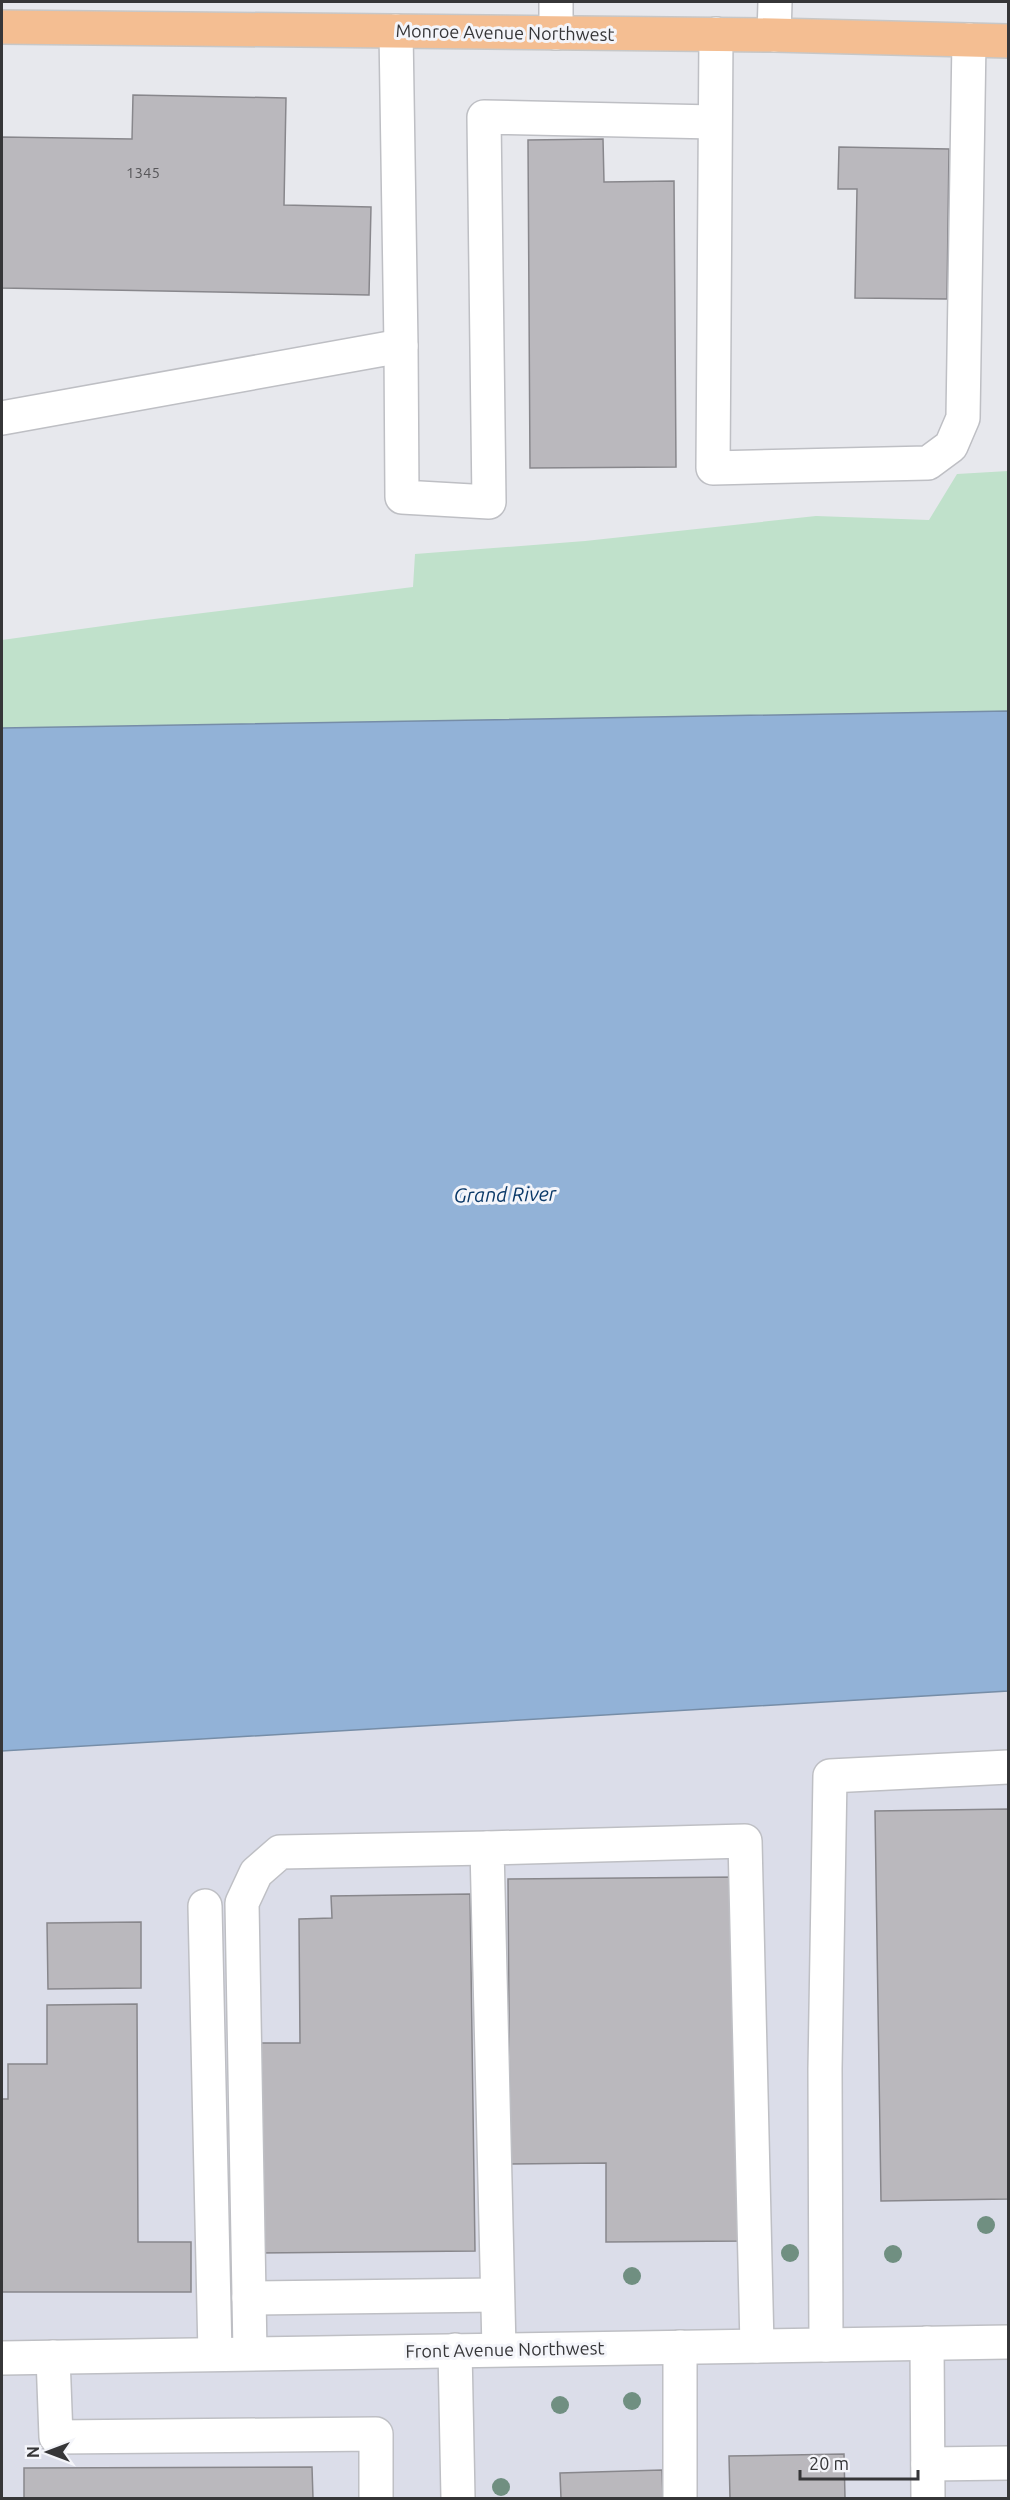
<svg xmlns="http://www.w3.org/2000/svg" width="1010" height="2500" viewBox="0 0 1010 2500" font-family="Ubuntu,sans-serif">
	<rect width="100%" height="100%" fill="#e7e8ed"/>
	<!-- built -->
	<polygon fill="#dbdde9" points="1008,1691 1008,2498 2,2498 2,1751"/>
	<!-- green -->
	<polygon fill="#c0e1cb" points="1008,471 1008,711 2,728 2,640 146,620 413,587 415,554 585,541 816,516 929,520 957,474"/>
	<!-- water -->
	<polygon fill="#92b2d7" stroke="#768da7" stroke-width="1.5" points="1008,711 1008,1691 2,1751 2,728"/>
	<!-- building -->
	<g fill="#bab8bd" stroke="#88878c" stroke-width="1.5">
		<polygon points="133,95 286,98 284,205 371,207 369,295 2,288 2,137 132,139"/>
		<polygon points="603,139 604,182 674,181 676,467 530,468 528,140"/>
		<polygon points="839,147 949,149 947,299 855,298 857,189 838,189"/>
		<polygon points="1008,1809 1008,2199 881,2201 875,1811"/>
		<polygon points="740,1877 743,2241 606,2242 606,2163 510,2164 508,1879"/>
		<polygon points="470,1894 475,2251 258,2253 256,2043 300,2043 299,1919 332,1918 331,1896"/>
		<polygon points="141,1922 141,1988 48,1989 47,1923"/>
		<polygon points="137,2004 138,2242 191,2242 191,2292 2,2292 2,2099 8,2099 8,2064 47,2064 47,2005"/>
		<polygon points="844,2454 845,2498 730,2498 729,2456"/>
		<polygon points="312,2467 313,2498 24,2498 24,2468"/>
		<polygon points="662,2470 663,2498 561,2498 560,2473"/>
	</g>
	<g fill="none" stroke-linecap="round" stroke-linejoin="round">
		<defs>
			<g id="minor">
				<polyline points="556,2 556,33"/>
				<polyline points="396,31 401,346"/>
				<polyline points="716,34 713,468 928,463 951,446 963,418 969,40"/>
				<polyline points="774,35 775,2"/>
				<polyline points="2,418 401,346 402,497 489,502 484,117 714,122"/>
				<polyline points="205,1906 215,2354"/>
				<polyline points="249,2298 497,2295"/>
				<polyline points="927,2343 928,2498"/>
				<polyline points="826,2345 825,2069 830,1776 1008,1767"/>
				<polyline points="680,2347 680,2498"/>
				<polyline points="499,2349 487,1848 745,1841 757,2346"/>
				<polyline points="455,2350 458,2498"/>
				<polyline points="250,2353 242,1903 256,1873 280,1852 487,1848"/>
				<polyline points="53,2357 56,2437 376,2434 376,2498"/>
				<polyline points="2,2358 1008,2342"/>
				<polyline points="928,2464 1008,2463"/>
			</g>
			<polyline id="major" points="2,27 774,35 1008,41"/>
		</defs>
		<!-- minor casing -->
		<use href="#minor" stroke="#bebfc4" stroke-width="36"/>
		<!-- major casing -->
		<use href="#major" stroke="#c7c7c7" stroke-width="36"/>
		<!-- minor -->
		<use href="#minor" stroke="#fff" stroke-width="33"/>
		<!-- major -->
		<use href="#major" stroke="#f4be92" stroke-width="33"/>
	</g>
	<!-- trees -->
	<g fill="#708f81">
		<circle cx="986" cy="2225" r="9"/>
		<circle cx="790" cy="2253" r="9"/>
		<circle cx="893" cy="2254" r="9"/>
		<circle cx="632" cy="2276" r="9"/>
		<circle cx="632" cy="2401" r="9"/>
		<circle cx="560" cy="2405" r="9"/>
		<circle cx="501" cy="2487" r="9"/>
	</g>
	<g text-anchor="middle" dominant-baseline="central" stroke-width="6" stroke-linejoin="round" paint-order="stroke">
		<!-- number labels -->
		<g font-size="15" fill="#575659">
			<text x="143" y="172">1345</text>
		</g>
		<!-- street labels -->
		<g font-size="18" fill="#363638" stroke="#f4f5fa">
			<text transform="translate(505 32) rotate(1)">Monroe Avenue Northwest</text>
			<text transform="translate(505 2349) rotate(-1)">Front Avenue Northwest</text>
		</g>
		<!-- water labels -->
		<g font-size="20" font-style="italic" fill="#0c3a69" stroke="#f4f5fa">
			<text transform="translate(505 1194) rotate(-1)">Grand River</text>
		</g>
	</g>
	<!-- border -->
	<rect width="1010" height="2500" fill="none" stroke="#363638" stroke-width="6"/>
	<!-- north arrow -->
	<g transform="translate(48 2452) rotate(270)" stroke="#f4f5fa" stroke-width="4.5" paint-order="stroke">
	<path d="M0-4.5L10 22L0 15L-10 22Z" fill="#363638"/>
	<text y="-9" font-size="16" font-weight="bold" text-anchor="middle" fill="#363638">N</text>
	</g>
	<!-- scale -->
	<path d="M800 2470v9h118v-9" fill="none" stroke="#363638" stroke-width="3"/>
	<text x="809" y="2470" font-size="18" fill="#363638" stroke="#f4f5fa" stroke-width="4.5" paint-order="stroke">20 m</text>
</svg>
